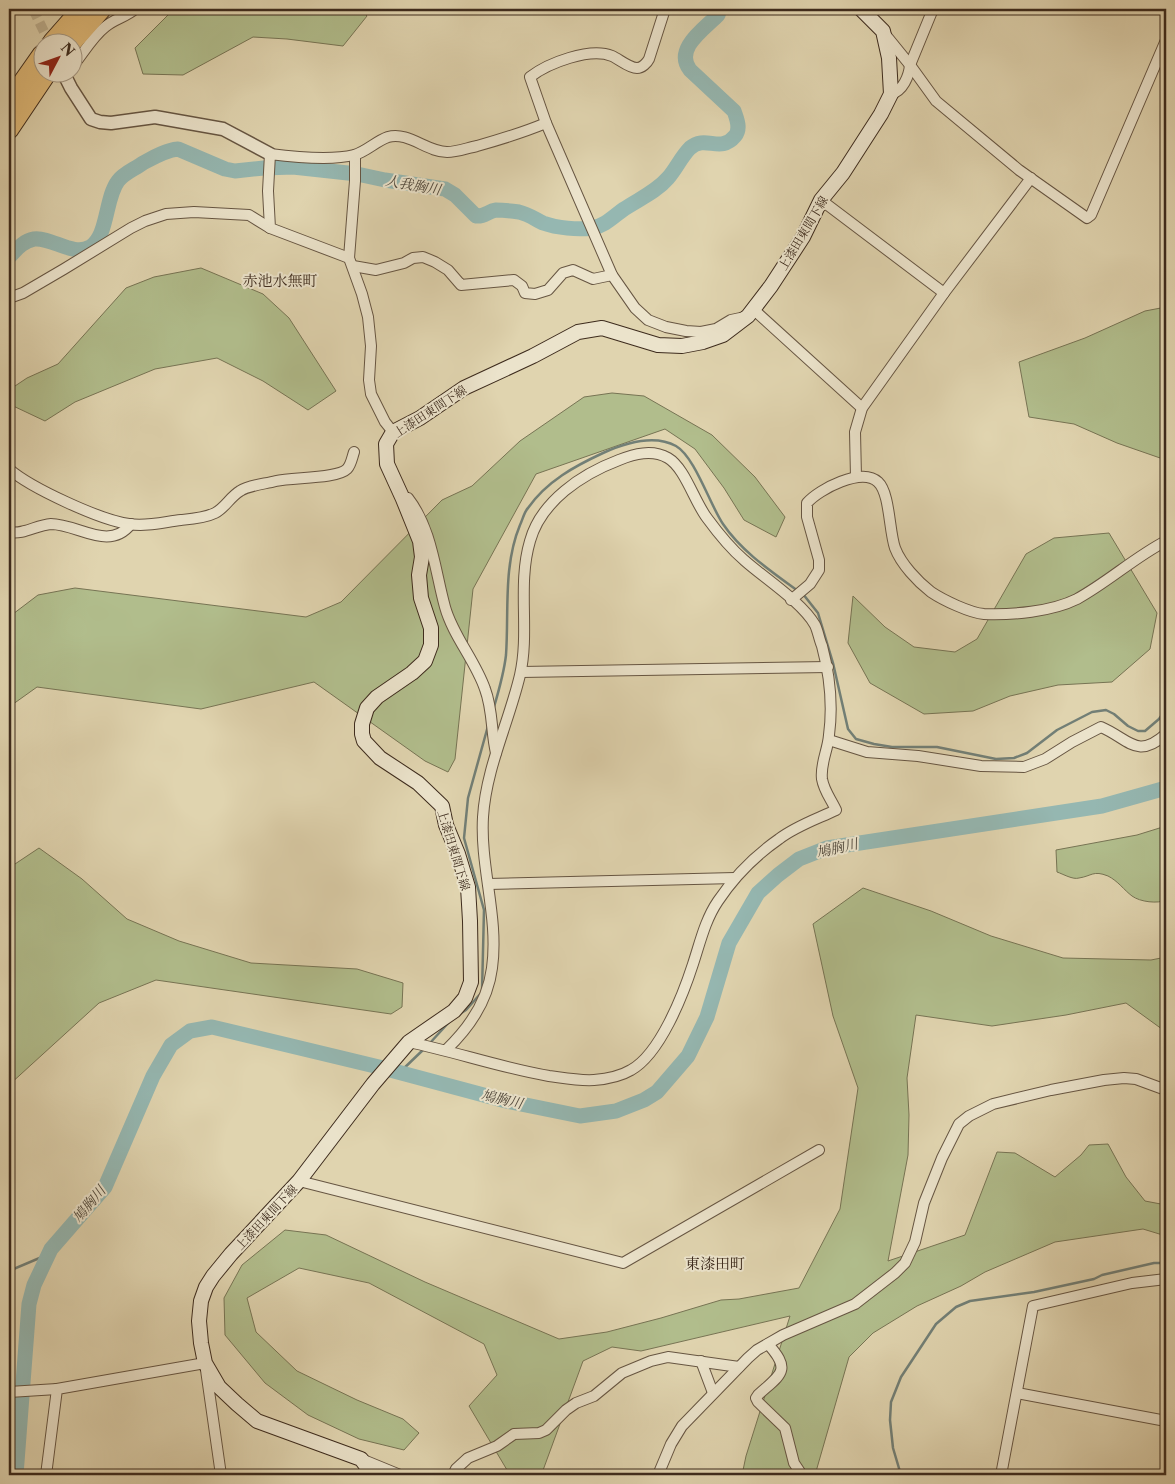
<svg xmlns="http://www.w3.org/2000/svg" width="1175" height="1484" viewBox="0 0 1175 1484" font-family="'Libre Caslon Text','Noto Serif JP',serif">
	<rect width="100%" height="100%" fill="#e0d4af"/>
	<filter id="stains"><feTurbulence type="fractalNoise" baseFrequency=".004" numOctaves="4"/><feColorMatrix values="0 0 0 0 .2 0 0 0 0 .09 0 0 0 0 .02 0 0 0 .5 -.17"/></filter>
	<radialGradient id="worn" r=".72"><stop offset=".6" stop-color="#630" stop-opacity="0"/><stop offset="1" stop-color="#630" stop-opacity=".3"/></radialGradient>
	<!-- green -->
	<g fill="#b1bd8c" stroke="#777454">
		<polygon points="194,9 361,9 367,16 343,46 287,39 253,37 183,75 143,74 135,48 169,14"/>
		<polygon points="201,268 263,294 289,318 336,391 308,410 263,381 217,358 155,369 75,402 45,421 9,404 9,390 27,378 58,364 126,288 154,277"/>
		<polygon points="1166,307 1166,456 1163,459 1117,443 1074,424 1029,417 1019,362 1085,338 1145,311"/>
		<polygon points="612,393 644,396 712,435 755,477 785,517 776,537 744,520 724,488 695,449 665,429 536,474 473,589 455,759 448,772 425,761 314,682 201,709 37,687 9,707 9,617 38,595 75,588 306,617 341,602 442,500 472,486 520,441 584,397"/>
		<polygon points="1109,533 1157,613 1150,649 1112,682 1058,685 1010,696 973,711 924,714 870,683 848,643 853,596 885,627 914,647 955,652 977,639 1026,554 1054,538"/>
		<path d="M1166,826V900C1158,904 1140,902 1132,896C1124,890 1118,881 1108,876C1093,870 1092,876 1079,878C1073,880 1063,874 1057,872L1056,850L1137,835Z"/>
		<polygon points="39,848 82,879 127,919 179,941 251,963 357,969 403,983 402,1007 391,1014 156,980 99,1003 9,1085 9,868"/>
		<polygon points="863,888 931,911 991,936 1063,958 1151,960 1166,957 1166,1032 1126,1003 1066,1015 992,1026 916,1015 907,1078 909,1115 908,1155 888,1261 965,1235 997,1152 1015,1153 1055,1177 1081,1155 1089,1145 1108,1144 1126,1177 1145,1201 1166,1205 1166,1236 1143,1229 1055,1242 985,1272 961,1286 917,1306 873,1333 849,1357 815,1475 742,1475 746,1456 790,1316 641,1351 612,1347 583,1361 542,1473 539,1475 510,1475 469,1406 497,1375 484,1344 369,1283 299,1268 247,1298 256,1332 297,1371 357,1400 403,1419 419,1433 404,1450 359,1439 308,1415 265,1383 225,1335 224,1298 242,1265 285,1230 326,1235 425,1282 559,1339 607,1332 661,1318 721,1300 739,1299 799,1288 840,1209 858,1088 833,1016 813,924"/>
	</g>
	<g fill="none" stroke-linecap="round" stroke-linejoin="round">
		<!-- stream -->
		<g stroke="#727f76" stroke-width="2.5">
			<polyline points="803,594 818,613 833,663 848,729 856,739 874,744 892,747 937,747 996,759 1014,758 1027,753 1057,730 1092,712 1106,710 1114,714 1128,726 1138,731 1145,731 1159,719 1166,709"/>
			<path d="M494,707C499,690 504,673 506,655C509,612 503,566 520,525C523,519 524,512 528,508C547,481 575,466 603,453C625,443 654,434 676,446C695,457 710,505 723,524C741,551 772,572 798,591"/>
			<polyline points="458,1015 466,1010 482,992 484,910 464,838 468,798 488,726"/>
			<polyline points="430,1043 450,1021"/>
			<polyline points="400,1072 424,1049"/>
			<polyline points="9,1271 49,1254"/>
			<polyline points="901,1475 893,1448 890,1420 891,1402 901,1377 936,1324 956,1307 970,1301 1034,1292 1094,1279 1102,1275 1154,1263 1166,1263"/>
		</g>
		<!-- river -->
		<g stroke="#95b7b1" stroke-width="15">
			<path d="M9,257C16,250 23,241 34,239C52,237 73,257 90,247C108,237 105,198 118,181C124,173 135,169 143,163C154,157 166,150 178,149L225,169L235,171L264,168L293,167L357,174L385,180L445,189L455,195L476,216C485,217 488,211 496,210C503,210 512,211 519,212C528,214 535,219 543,223C557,228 578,230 592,228C605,226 614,216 624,209C639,199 656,192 668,178C676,169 681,157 690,148C706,134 720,154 735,136C741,129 737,119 734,111L690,70C674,49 703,30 718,15L720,9"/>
			<polyline points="16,1475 29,1304 34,1285 51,1249 105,1187 153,1076 171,1045 190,1031 212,1027 379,1067 506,1101 580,1116 616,1111 644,1100 657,1092 688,1056 707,1017 729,943 758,893 778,875 799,859 827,848 1102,806 1166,788"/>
		</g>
		<!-- minor-tunnel -->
		<polyline stroke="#bfb292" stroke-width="10" stroke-dasharray="10 5" stroke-linecap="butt" points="33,9 49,42"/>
		<defs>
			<g id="minor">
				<polyline points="884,33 910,65 936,101 1019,170 1087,218 1091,215 1166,40"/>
				<path d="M72,67C83,54 92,37 105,27C114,19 126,17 135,9"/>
				<path d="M891,94C903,91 909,76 910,65L933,9"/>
				<path d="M546,123L530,77C548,63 590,47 612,56C619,59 629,68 637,68C642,68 647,63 649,59L665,9"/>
				<polyline points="355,155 355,181 349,258 362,294 368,317 371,346 369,380 371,394 385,422 393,432"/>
				<polyline points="821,200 944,293"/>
				<path d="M349,258L270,228L268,191L270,154C294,157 330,161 354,155C366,152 376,141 388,137C408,131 427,152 447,152C457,152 467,148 477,146C502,139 522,133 546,123L612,275L635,308L648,320L666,327L686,331L701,332L716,329L731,320L745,317"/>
				<polyline points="353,266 376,270 404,263 413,258 423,257 435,262 448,270 461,285 514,280 522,286 525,293 535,294 548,290 563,273 573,270 593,279 612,275"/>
				<polyline points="9,298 23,293 64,269 131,228 145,221 166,214 194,212 249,215 270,228"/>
				<polyline points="753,309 862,408"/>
				<path d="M9,469C31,488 100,520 129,524C146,527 164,522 181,520C192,519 205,518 215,513C225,508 230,497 240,491C249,485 265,484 276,481C292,477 337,479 347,469C351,465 352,458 354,452"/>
				<polyline points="856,477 855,432 862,408 944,293 1031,178"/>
				<path d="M408,498C432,529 435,571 445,607C453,636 475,660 485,689C493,710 491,732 496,753"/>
				<path d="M9,532C24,535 36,525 51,524C78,524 109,552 131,524"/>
				<path d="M791,600L810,584L819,570V560L807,517V503C819,489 862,467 878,482C890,493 889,531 895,548C901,564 918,582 931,592C943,600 970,613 984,614C1012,615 1051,612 1077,599C1108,582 1135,557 1166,541"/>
				<polyline points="521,672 828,667"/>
				<path d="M829,740L867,752L918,756L981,766L1024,767L1045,759L1072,742L1101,727C1129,739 1137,760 1166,734"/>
				<polyline points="488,884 735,878"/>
				<path d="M409,1042C456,1052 502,1068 549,1076C564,1078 579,1081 594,1080C606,1079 621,1076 631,1070C660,1054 683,995 693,964C700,943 705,920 718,901C734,877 756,855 779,839C796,826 817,819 836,810C831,799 824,791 822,779C820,764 828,750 829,735C833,705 830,676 822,646C819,639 818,631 815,625C802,602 764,578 744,560C730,548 718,533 707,518C694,501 685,468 668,458C652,449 634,454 619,460C582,474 541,501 530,541C517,585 530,631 520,675C509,722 486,768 483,817C480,867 499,918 492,968C488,1000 469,1028 446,1050"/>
				<polyline points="299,1181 623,1263 819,1150"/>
				<path d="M768,1344C792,1371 781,1374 758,1395L756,1398L758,1402L785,1428L794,1463L802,1475"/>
				<polyline points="701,1361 713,1393"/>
				<polyline points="9,1392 57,1389"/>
				<polyline points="1017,1393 1166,1421"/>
				<polyline points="361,1459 400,1475"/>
				<polyline points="46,1475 57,1389 205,1363 221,1475"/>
				<polyline points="453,1475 456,1469 468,1458 497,1446 514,1434 539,1433 546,1430 566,1410 576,1403 594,1396 622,1373 651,1361 668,1357 739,1367"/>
				<polyline points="658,1475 671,1444 682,1426 748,1358 757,1350 783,1335 855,1304 895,1273 905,1263 915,1242 924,1203 942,1158 959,1124 969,1116 993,1104 1051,1090 1104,1080 1124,1078 1136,1079 1166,1090"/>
				<polyline points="1001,1475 1033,1306 1132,1283 1166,1279"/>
			</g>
			<polyline id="tertiary" points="65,76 71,88 91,119 100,122 111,123 155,117 223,129 270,154"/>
			<polyline id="secondary" points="373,1475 361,1459 257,1421 237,1404 219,1387 205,1363 201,1343 199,1321 201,1301 206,1287 213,1276 231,1254 299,1181 373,1084 409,1042 454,1011 465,998 471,982 470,921 468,887 458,854 446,825 442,806 418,783 380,758 364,741 362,734 362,724 367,708 377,697 412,673 425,661 431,645 431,628 421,598 419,575 422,557 420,541 403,499 387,464 386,444 393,432 420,418 464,388 533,356 578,332 602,328 658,345 682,346 703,342 723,335 748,316 771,286 803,237 821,200 843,173 881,114 891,94 889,58 883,31 861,9"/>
			<g id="motorway">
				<polyline points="52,42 81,9"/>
				<polyline points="72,43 102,9"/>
				<polyline points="9,101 42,54"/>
				<polyline points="9,130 48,72"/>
			</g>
		</defs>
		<!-- minor casing -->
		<use href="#minor" stroke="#665542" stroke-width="12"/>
		<!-- tertiary casing -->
		<use href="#tertiary" stroke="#665542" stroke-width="15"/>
		<!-- secondary casing -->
		<use href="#secondary" stroke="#3d2b1d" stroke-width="16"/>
		<!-- motorway casing -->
		<use href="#motorway" stroke="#3d2b1d" stroke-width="20"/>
		<!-- minor -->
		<use href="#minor" stroke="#ebe3cb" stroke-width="10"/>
		<!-- tertiary -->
		<use href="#tertiary" stroke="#ebe3cb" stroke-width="12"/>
		<!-- secondary -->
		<use href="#secondary" stroke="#ebe3cb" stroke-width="14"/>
		<!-- motorway -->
		<use href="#motorway" stroke="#e0ba78" stroke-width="18"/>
	</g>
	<g text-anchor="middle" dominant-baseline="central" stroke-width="4" stroke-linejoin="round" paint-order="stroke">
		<!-- street labels -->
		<g font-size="12" fill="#3d2b1d" stroke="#ebe3cb">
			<text transform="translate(803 233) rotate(-59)">上漆田東間下線</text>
			<text transform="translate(430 411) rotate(-33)">上漆田東間下線</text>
			<text transform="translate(454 850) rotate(73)">上漆田東間下線</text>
			<text transform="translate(266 1217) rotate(-47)">上漆田東間下線</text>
		</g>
		<!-- water labels -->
		<g font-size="14" font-style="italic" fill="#4f473b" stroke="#ebe3cb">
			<text transform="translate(413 185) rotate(10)">人我胸川</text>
			<text transform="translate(837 848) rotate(-13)">鳩胸川</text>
			<text transform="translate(502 1099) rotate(13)">鳩胸川</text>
			<text transform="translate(89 1204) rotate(-50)">鳩胸川</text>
		</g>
		<!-- quarter labels -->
		<g font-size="15" fill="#3d2b1d" stroke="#ebe3cb">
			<text x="280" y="280">赤池水無町</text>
			<text x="715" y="1263">東漆田町</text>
		</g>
	</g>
	<!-- margin -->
	<rect width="1175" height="1484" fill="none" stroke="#e0d4af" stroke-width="30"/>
	<rect x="10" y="10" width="1155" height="1464" fill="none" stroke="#3d2b1d" stroke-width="2.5"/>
	<rect x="15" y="15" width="1145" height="1454" fill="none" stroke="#3d2b1d"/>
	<!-- north arrow -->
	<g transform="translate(58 58) rotate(49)"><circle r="24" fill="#ebe3cb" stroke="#a59985"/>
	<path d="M0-4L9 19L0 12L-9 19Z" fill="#8f2418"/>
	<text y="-8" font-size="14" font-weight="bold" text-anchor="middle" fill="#3d2b1d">N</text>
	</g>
	<rect width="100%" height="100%" filter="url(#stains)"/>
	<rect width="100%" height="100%" fill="url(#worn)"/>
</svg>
